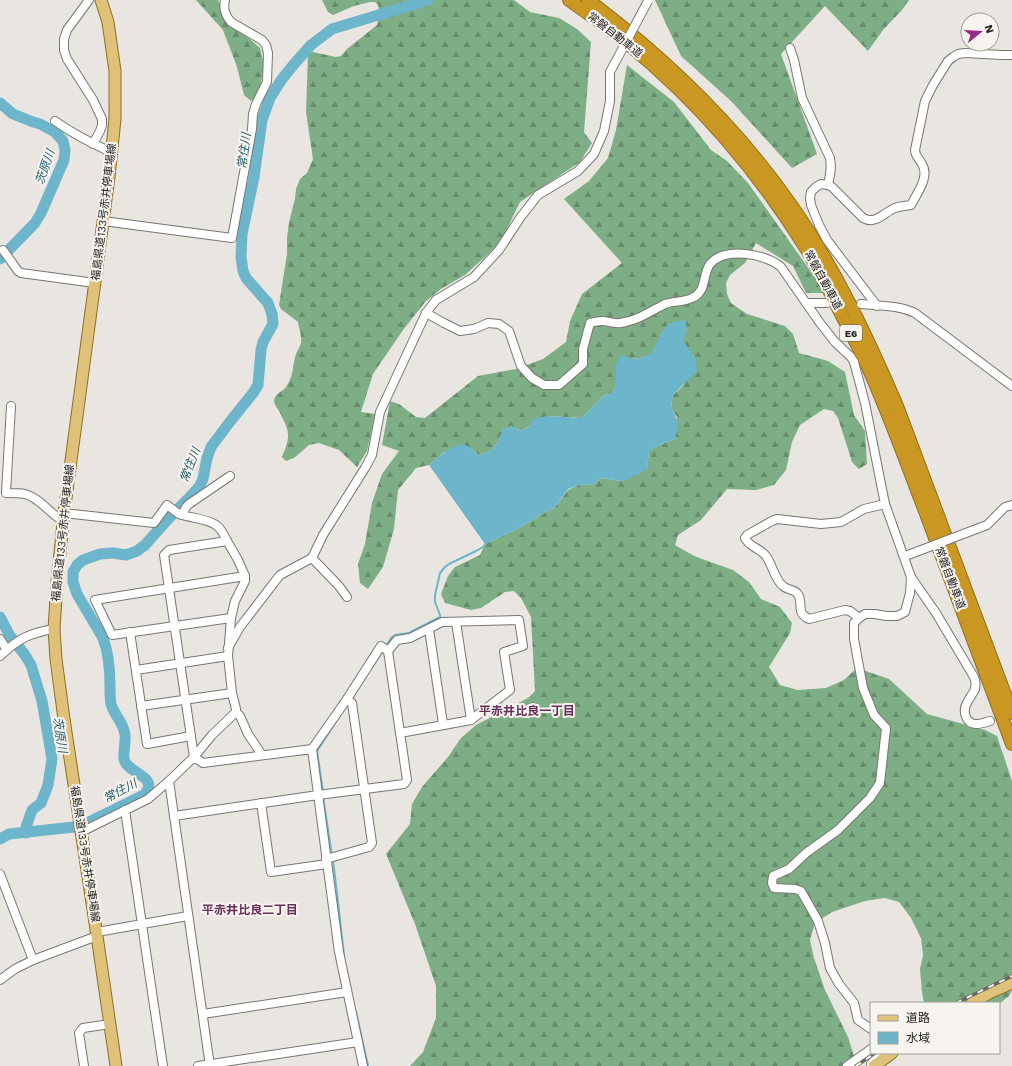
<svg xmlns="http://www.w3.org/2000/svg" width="1012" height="1066" viewBox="0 0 1012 1066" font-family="'Work Sans','Noto Sans JP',sans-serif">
	<defs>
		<pattern id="forest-firs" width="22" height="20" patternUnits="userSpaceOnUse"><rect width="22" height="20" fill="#7eae85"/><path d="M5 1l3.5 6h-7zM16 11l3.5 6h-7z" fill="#678d6c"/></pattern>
	</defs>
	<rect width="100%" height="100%" fill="#e9e5e1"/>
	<!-- forest -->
	<g fill="url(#forest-firs)">
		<polygon points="196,0 218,0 226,18 260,48 264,65 259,94 251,101 244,95 237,67 223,30"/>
		<path d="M322,0H514L530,12L559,18L577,29L591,42L584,132L592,143L580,162L520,202L501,241L487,255L465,275L441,289L426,301L403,330L373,374L361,412L375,414L367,451L357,467L339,450L319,443L309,445L294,458L286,461L282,457C291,435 290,432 279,411C277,408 274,404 274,400C275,394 283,391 286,387C294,375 292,367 296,354C297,351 300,347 301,343C302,337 299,328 298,322L281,309L279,305L287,254V238L289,222L295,199L296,189L300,179L307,173L313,159L306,112L308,54L313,52L336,57L341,56L347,49L377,25L380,14L378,5L375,2H370L354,6L333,15L328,12Z"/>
		<polygon points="655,0 909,0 902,10 883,30 868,51 825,6 781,54 817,154 792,168 732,102 681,56"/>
		<polygon points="627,65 674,102 711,150 727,161 748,183 826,293 806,293 793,266 756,243 745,263 730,275 726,283 727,294 731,303 747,314 785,326 793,334 799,353 828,361 845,372 854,415 865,431 867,464 859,469 852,462 838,418 833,411 824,409 800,425 792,442 786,470 774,485 756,490 727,489 701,520 678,535 675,545 694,556 733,570 749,582 761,599 780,607 792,623 790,633 769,667 780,685 798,690 826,688 844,680 857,668 889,679 927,714 985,730 997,736 1012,781 1012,990 1009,996 999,1004 999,1003 924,1003 922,992 920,969 923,955 921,938 911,918 899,902 885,898 865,901 832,912 815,923 810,940 814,958 825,990 848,1037 854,1056 855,1066 410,1066 423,1052 436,1018 436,986 415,924 386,854 410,824 412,804 422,787 448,757 461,738 476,725 528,698 535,691 531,617 521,598 514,591 505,592 481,608 471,610 445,603 441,594 448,576 455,567 480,555 485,544 521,527 542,514 555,507 568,490 579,485 594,484 601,478 621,481 647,469 649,451 659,445 675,439 677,417 671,408 673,395 683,386 695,358 682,341 687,328 655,347 650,355 640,358 631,359 616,384 613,392 603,396 582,418 548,416 521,431 511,426 503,430 499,441 491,451 478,455 471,448 444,452 429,465 416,468 398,490 394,529 383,567 368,589 360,583 358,564 365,544 372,503 382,474 399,451 382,445 390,401 399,404 416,417 425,418 478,376 516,369 543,359 566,342 570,321 582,294 622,263 564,199 589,181 608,158 616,130"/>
	</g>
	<!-- water -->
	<path fill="#6db5cb" d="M685,320L687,328L683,341L695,358L697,371L673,395L671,408C679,420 679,425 675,439L659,445L649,451L647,469L631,478L621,481L601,478L594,484L580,485L568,489L555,507L542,514L521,527L485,544L429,465C440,455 448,448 463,444L471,448L478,455L491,451L499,441L502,430L511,426L521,431L529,427L534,418L548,416L582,418L603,396L613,392L616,384V365L621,354L631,359L640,358L649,355L655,347L661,333L669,323Z"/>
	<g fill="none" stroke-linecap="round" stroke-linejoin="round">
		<!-- stream -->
		<g stroke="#6db5cb" stroke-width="2">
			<polyline points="385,647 392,637 395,635 409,633 440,617 440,615 435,602 435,595 440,573 445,567 449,564 476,551 483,547 487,542"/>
			<polyline points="374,664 383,651"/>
			<polyline points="323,792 317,751 341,714"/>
			<polyline points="323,797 332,856"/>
			<polyline points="333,860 337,893 344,955"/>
			<polyline points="356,1012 368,1066"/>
		</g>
		<!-- river -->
		<g stroke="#6db5cb" stroke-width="11">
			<polyline points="0,103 13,114 33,122 40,124 55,132 63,141 65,150 64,160 41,213 35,223 0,259"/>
			<polyline points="0,617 10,636 25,655 31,665 42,701 52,759 48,785 41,803 32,810 26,827 26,833"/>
			<path d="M0,839L9,834L74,827L85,824L144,795C161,776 127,774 124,759C123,751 126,742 125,735C124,723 114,715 111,704C110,699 110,692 110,686C110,669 109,654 103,638L77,594L73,582V572L77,565L83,560L100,554L113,553L126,555L137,551L145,545L169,518L188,499L199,487L203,479L207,458L211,447L229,423L253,393L258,385L261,350L263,342L273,324L272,314L268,303L246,278L243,271L241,257L242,234L254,177L262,120L270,98L282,79L295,63L311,45L332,29L428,0"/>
		</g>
		<defs>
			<g id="minor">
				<polyline points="89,0 67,30 64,39 64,50 67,59 93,100 102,119 102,125 100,131 93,144"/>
				<path d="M790,48L794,60L802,98L830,158C832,168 830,175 828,185"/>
				<path d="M55,121C73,134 91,143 111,152"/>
				<path d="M103,221L232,238L252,129L253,114L256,104L267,82L268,53L266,45L262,40L231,22C225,15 223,9 225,0"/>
				<polyline points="3,250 18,271 21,273 95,283"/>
				<polyline points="806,303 827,303"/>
				<path d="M861,304C879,306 898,305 915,313L1012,386"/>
				<path d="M877,306L827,240L819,225L811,205L810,198L811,192L816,187L821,184L828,185L832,187L863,218C876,225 883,213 895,208C900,206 905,206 911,205C917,193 930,177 922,164C919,158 915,156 915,150L925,101L933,85L948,61L953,57L958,54L965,53L1001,55H1012"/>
				<path d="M426,313L444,323L460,331L474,329L488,323L499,324L509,331L521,366L532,378L544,385H559L583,364V349L590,323C594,322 598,321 602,321C608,321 614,324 620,323C637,321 651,311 665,304C674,301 684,302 692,298C707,292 702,275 710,264C725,246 766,254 781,267L820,323L835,342L851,357L854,362L865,403L879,474L885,504L911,577L910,593L905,612L897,616H886L875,614H865L859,618L854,623V639L863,688L874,715L886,728L880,783L870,798L838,830L806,853L789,869L773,876L772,883L774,888L795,889L801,891L818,921L825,943L830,968L839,984L854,1003L858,1020L871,1029"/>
				<path d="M11,406L6,493C12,493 19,493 25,494C40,498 50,514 63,521"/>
				<path d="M64,513L154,523L167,505L179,514L182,515C192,518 208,519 216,525C221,528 224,535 227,541"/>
				<polyline points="182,515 186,507 189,504 230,476"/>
				<polyline points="979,528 987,525 1005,507 1012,505"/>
				<polyline points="312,558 339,586 347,597"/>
				<path d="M911,577L936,613L974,677C976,681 976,684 975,689C973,694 969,698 967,703C962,711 966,725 977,724C981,724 986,722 990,721"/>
				<polyline points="231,618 112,635 95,600 245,576"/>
				<path d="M859,618L850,611L845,610L809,619C794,612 805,602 797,593C793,589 787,590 783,586C775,580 772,564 766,556C760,548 749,547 745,538L747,535L772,521L777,519L821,524L841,522L864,509L885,504"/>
				<polyline points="429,629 443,724"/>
				<polyline points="130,632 147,744 191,736"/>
				<polyline points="0,639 7,650"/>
				<polyline points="228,648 240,627 280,575 312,558 323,535 365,468 372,455 380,412 426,313 436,300 474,277 499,250 520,218 538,195 578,171 594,154 604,131 610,101 610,72"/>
				<path d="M0,656C18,639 29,633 54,629"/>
				<polyline points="136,670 228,656"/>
				<polyline points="141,706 232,693"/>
				<polyline points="400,733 471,720 456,622"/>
				<polyline points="312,749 347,699 381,646 388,651"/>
				<polyline points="194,757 164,555 169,550 227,541 238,560 245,576 245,581 235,601 231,618 228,656 232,693 236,709 236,712"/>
				<polyline points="194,757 212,735 236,712 240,716 248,734 262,755"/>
				<polyline points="169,781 210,1066"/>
				<polyline points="261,803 271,872 327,864"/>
				<polyline points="125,810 163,1066"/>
				<polyline points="174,816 318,795 404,784 407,780 388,651 397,640 410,638 442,622 519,620 523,646 504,652 510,690 471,720"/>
				<polyline points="81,832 148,799 169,781 194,757 203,763 312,749 339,952 358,1042"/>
				<polyline points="326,859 369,847 372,843 352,703 347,699"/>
				<polyline points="0,874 33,960"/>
				<polyline points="97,932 188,916"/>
				<polyline points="0,980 15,969 33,960 97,936"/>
				<polyline points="203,1014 347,992"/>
				<polyline points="871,1064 880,1054 879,1053"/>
				<polyline points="84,1066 79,1033 83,1028 110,1024"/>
				<polyline points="198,1066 358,1042 363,1066"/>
				<polyline points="847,1066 871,1049"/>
			</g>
			<g id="major">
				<polyline points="101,0 108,22 115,71 115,119 109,177 64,513 57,582 54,629 56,659 64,719 97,936 116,1066"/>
				<polyline points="972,1003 989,993 1012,983"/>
				<polyline points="874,1066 892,1053"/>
			</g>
			<g id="highway">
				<path d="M569,0C664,64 743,148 804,245C814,261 823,279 832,296C843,318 855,340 866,363C888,411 906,462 925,511C954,589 983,667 1012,744"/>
				<path d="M588,0C665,58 736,126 791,205C835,268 867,336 897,406L1012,713"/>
			</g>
		</defs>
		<!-- minor casing -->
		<use href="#minor" stroke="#797672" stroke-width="10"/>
		<!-- major casing -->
		<use href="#major" stroke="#906f21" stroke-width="13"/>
		<!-- highway casing -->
		<use href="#highway" stroke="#906f21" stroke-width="14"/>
		<!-- minor -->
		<use href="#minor" stroke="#fff" stroke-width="8"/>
		<!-- major -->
		<use href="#major" stroke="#dfc17a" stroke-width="11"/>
		<!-- highway -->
		<use href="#highway" stroke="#ca9822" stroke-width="12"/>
		<defs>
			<g id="rail">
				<polyline points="956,1003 1012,976"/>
				<polyline points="856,1066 875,1053"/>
			</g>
		</defs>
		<!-- rail casing -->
		<use href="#rail" stroke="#6a6865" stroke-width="3.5"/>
		<!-- rail -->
		<use href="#rail" stroke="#f7f3ee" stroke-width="2" stroke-dasharray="6" stroke-linecap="butt"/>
		<defs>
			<g id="minor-bridge">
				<polyline points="610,72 648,1"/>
				<polyline points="908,555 979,528"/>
			</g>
		</defs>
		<!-- minor-bridge casing -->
		<use href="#minor-bridge" stroke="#797672" stroke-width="10" stroke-linecap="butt"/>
		<!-- minor-bridge -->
		<use href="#minor-bridge" stroke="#fff" stroke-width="8"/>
	</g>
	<g text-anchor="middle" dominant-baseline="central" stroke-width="4" stroke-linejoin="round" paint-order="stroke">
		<!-- shield labels -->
		<rect fill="#f7f3ee" stroke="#63615e" stroke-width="1" x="840" y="325" width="22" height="16" rx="3"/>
		<g font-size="10" font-weight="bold" fill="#232220">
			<text x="851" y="333">E6</text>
		</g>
		<!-- street labels -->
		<g font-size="11" fill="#232220" stroke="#f7f3ee">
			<text transform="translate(615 35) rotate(38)">常磐自動車道</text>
			<text transform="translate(104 212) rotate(-83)">福島県道133号赤井停車場線</text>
			<text transform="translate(823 280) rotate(61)">常磐自動車道</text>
			<text transform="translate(63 533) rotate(-84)">福島県道133号赤井停車場線</text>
			<text transform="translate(950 578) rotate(69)">常磐自動車道</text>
			<text transform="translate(85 854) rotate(81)">福島県道133号赤井停車場線</text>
		</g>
		<!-- water labels -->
		<g font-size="12" font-style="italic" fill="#255f6f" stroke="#f7f3ee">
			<text transform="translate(244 151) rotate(-82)">常住川</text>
			<text transform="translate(45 167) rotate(-71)">茨原川</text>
			<text transform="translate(190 465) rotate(-69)">常住川</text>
			<text transform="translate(60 735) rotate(81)">茨原川</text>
			<text transform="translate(120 791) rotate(-28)">常住川</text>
		</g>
		<!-- neighbourhood labels -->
		<g font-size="12" font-weight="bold" fill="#682f5b" stroke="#f7f3ee">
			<text x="527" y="711">平赤井比良一丁目</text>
			<text x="250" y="910">平赤井比良二丁目</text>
		</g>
	</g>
	<!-- legend -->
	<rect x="870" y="1002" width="130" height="52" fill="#f7f3ee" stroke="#a29f9c"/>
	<rect x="878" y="1015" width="20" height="6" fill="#dfc17a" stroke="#a29f9c"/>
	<text x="906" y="1022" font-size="12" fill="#232220">道路</text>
	<rect x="878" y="1032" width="20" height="12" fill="#6db5cb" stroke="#a29f9c"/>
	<text x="906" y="1042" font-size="12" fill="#232220">水域</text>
	<!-- north arrow -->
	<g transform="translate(980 32) rotate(72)"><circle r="19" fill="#f7f3ee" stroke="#a29f9c"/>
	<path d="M0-3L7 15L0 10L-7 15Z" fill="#992682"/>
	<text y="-6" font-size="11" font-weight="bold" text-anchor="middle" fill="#232220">N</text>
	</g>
</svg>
